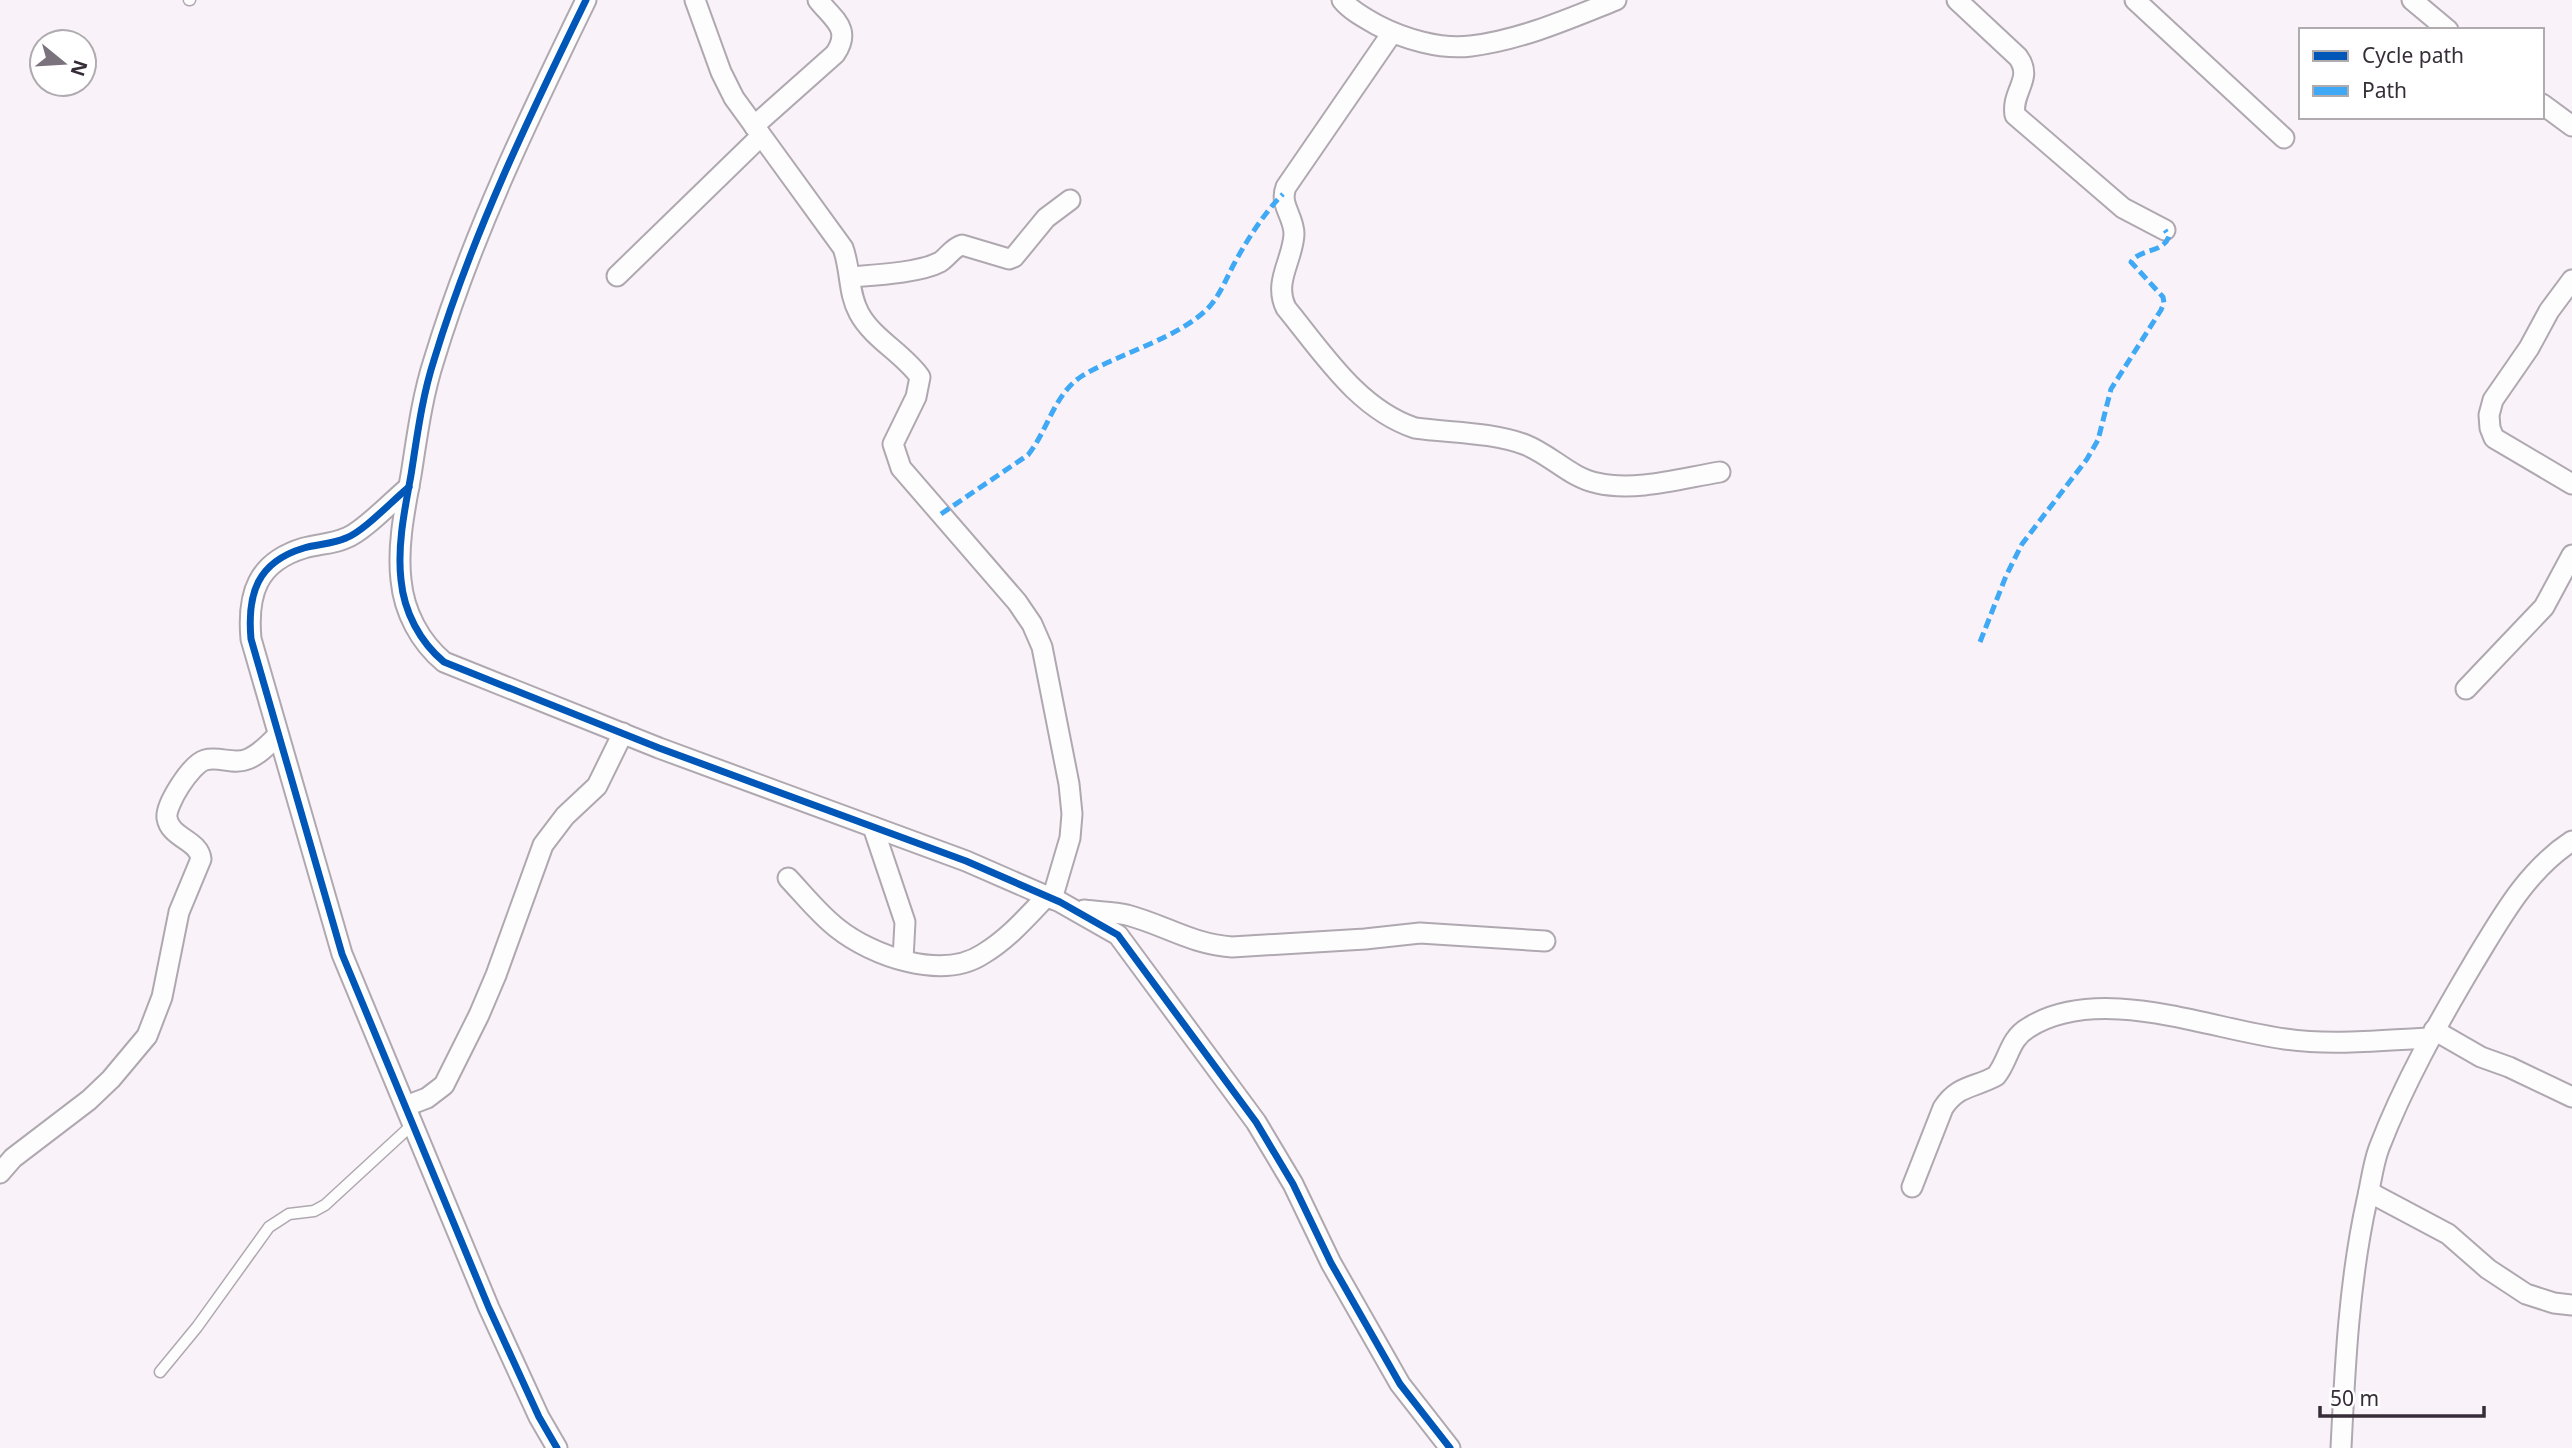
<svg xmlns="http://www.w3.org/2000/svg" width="2572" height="1448" viewBox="0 0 2572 1448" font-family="'Noto Sans',sans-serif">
	<rect width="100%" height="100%" fill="#f9f3f9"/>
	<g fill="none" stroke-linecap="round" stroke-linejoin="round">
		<defs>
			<g id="service">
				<polyline points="189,0 190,0"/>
				<polyline points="160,1372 197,1327 269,1227 289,1214 314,1211 325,1205 413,1124"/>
			</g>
			<g id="minor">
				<path d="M586,0C529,117 472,235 434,360C422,397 417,437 411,475C405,508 397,545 401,580C404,612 420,642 444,662L659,748L966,861L1060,902L1118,935L1256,1122L1293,1184L1331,1263L1400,1384L1450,1448"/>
				<path d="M695,0L721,72L734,98L843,248C851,270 848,293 859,313C873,339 903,353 920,377L916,397L893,444L901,468L1017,602L1032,624L1042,647L1069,784L1072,814L1070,838L1052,899"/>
				<path d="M1342,0C1351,11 1365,18 1377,25C1404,39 1441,50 1471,46C1521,40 1571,18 1616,0"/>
				<path d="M1957,0L2018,57C2034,79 2011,91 2015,115L2123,208L2165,230"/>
				<polyline points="2135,0 2284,138"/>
				<polyline points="2412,0 2448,30"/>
				<path d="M1392,33L1286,187C1279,205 1294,216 1294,234C1293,260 1273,282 1286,308C1323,353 1358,409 1415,428C1451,433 1492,432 1526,445C1551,455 1571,478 1597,483C1636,492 1682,478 1720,472"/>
				<polyline points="2542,104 2572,126"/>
				<path d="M754,126L835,54C852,29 834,20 818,0"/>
				<polyline points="617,276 761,136"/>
				<path d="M850,277C874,275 919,273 940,262C948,257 952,248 962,245L1009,259L1014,257L1046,218L1070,200"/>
				<polyline points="2572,280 2549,311 2529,348 2493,400 2489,415 2490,428 2494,438 2572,484"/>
				<path d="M409,487C393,500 363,532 346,538C333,544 318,544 304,548C257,562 247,594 251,639L342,954L489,1308L539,1417L557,1448"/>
				<polyline points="2466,689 2544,607 2572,555"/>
				<polyline points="873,827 905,922 903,959"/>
				<path d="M788,878C804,895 819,914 837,928C872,956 942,981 983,954C1008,939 1027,917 1047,896"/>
				<path d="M1084,910C1098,912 1113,912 1127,915C1165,925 1191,944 1232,947L1365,939L1420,933L1545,941"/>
				<polyline points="2434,1030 2481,1057 2509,1067 2572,1097"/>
				<polyline points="406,1106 427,1098 444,1085 479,1015 496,975 543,845 565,816 597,786 623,733"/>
				<path d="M0,1173L13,1158L89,1100L111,1079L147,1036L162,997L179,912L201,859C199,840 170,838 167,818C165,805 191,764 205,760C219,756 234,765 248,759C260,754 269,744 278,735"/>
				<path d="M1912,1187L1943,1108C1958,1085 1974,1088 1996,1076C2009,1060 2009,1039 2028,1028C2099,983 2209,1029 2285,1039C2333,1046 2382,1040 2430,1038"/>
				<polyline points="2369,1192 2448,1234 2488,1269 2526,1294 2554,1303 2572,1305"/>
				<path d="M2341,1448C2345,1365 2349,1281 2367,1200C2371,1183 2373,1164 2379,1148C2404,1083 2438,1023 2473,964C2501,918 2526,871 2572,841"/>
			</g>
		</defs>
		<!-- service casing -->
		<use href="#service" stroke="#afa8b0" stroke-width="13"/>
		<!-- minor casing -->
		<use href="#minor" stroke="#afa8b0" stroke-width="23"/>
		<!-- service -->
		<use href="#service" stroke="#fefdfe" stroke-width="10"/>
		<!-- minor -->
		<use href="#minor" stroke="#fefdfe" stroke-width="19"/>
		<!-- quiet -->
		<g stroke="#3fa9f5" stroke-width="5" stroke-dasharray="10 5" stroke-linecap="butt">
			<path d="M941,514L1028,455C1048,430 1054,394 1082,376C1119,353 1181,338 1210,306C1221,293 1226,279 1234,264C1247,240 1264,213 1283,194"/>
			<path d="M1980,642L2006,576L2022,544L2087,459L2098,440L2111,389L2161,310L2164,303L2163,297L2131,262C2140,248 2163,254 2169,236L2165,230"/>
		</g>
		<defs>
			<g id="cycleway">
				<path d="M586,0C529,117 472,235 434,360C422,397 417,437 411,475C405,508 397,545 401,580C404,612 420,642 444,662L659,748L966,861L1060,902L1118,935L1256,1122L1293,1184L1331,1263L1400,1384L1450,1448"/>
				<path d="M409,487C393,500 363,532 346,538C333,544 318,544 304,548C257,562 247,594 251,639L342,954L489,1308L539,1417L557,1448"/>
			</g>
		</defs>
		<!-- cycleway casing -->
		<use href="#cycleway" stroke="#fff" stroke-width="11"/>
		<!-- cycleway -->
		<use href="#cycleway" stroke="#0057b8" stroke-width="7"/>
	</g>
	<!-- legend -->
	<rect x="2299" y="28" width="245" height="91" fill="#ffffff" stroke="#afabaf" stroke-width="2"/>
	<rect x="2313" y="51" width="35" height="10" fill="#0057b8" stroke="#afabaf" stroke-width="2"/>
	<text x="2362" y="63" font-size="21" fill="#362d38">Cycle path</text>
	<rect x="2313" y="86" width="35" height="10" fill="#3fa9f5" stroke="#afabaf" stroke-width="2"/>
	<text x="2362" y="98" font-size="21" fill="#362d38">Path</text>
	<!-- north arrow -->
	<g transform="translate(63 63) rotate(108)"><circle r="33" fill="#ffffff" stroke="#afabaf" stroke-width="2"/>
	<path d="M0-5L12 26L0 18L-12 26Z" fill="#7a727c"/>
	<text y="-10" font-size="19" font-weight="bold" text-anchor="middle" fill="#362d38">N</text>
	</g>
	<!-- scale -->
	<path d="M2320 1406v10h164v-10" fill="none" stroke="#362d38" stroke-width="3.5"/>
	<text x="2330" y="1406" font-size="21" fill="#362d38" stroke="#ffffff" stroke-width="5" paint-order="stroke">50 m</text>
</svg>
